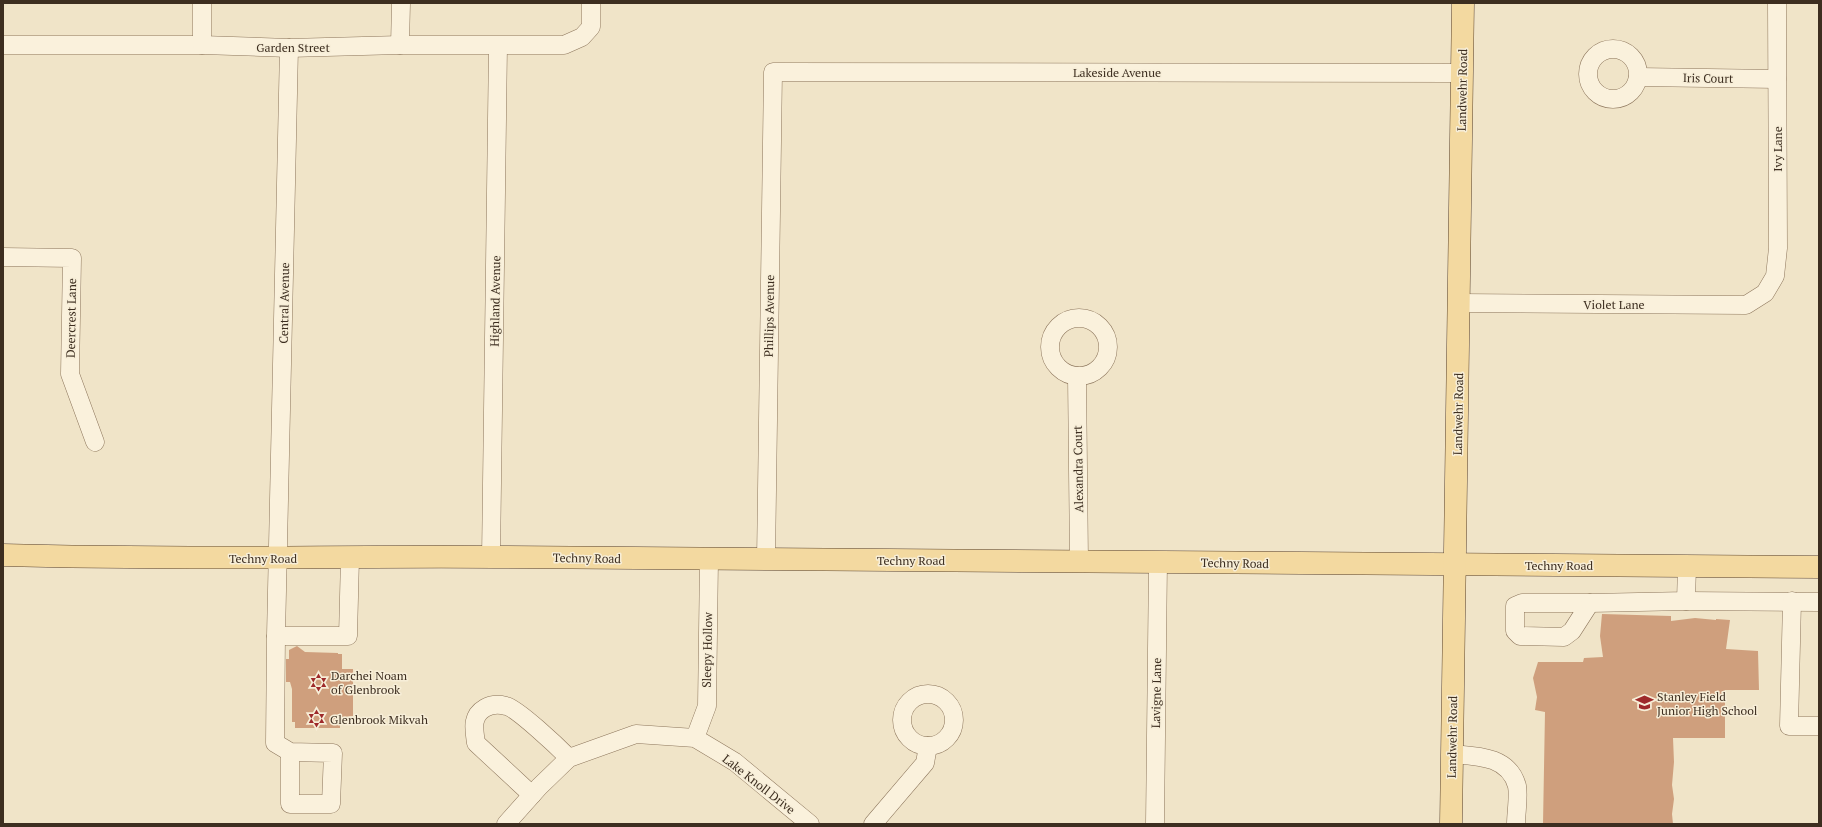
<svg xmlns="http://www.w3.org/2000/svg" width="1822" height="827" viewBox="0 0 1822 827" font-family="'PT Serif',serif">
	<rect width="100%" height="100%" fill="#f0e4c8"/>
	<!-- building -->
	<g fill="#cf9f7d">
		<polygon points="1602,614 1671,616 1671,621 1695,618 1716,620 1716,619 1730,620 1726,649 1758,651 1759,690 1725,690 1725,738 1673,738 1674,762 1672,785 1674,799 1672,814 1673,824 1543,824 1545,712 1535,710 1537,697 1533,678 1538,662 1583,662 1584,658 1603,657 1600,636"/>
		<polygon points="297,646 305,652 338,653 338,654 342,654 342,669 353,669 353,716 340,717 340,728 295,728 295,722 292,722 292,689 290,682 286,682 286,659 289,659 289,650"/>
	</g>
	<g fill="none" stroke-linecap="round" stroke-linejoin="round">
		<defs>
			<g id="minor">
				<polyline points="3,45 202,45 289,48 400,45 564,45 582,37 591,27 591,3"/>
				<polyline points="202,45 202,3"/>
				<polyline points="400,45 401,3"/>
				<polyline points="289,48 276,636 348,636 350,558"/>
				<circle cx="1613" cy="74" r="25"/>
				<polyline points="1638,77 1777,79"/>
				<polyline points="3,257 72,258 70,374 95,442"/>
				<polyline points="1459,303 1746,305 1765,293 1775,276 1778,248 1777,3"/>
				<circle cx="1079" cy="347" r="29"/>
				<polyline points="1077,376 1079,561"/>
				<polyline points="491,557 498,46"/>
				<polyline points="766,560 773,72 1462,73"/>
				<polyline points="1686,601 1819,602"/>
				<polyline points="1792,601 1789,726 1819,726"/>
				<polygon points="1522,603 1590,603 1572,631 1564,637 1520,636 1515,631 1515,606"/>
				<polyline points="1590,603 1686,601 1687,566"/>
				<polyline points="276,636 275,743 290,752 290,804 331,804 333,753 290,752"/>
				<circle cx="928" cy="720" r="26"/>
				<polyline points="695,738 707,706 709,560"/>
				<path d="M1452,754C1477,756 1509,756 1517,786C1519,797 1516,813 1516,824"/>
				<path d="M532,795L476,743C474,729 471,716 485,708C492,704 498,704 506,706C517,708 559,748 569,758"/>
				<polyline points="506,824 539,787 569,758 636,734 695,738 735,762 810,824"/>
				<polyline points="873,824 925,763 928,746"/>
				<polyline points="1155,824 1158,562"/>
			</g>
			<g id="major">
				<path d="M3,555C167,560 331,556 496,557C937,561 1378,565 1819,567"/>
				<polyline points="1451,824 1463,3"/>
			</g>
		</defs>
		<!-- minor casing -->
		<use href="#minor" stroke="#8d765c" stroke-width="19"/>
		<!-- major casing -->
		<use href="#major" stroke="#5b4430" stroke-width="23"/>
		<!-- minor -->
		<use href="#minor" stroke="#faf1dc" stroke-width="18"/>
		<!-- major -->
		<use href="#major" stroke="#f3d9a0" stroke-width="22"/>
	</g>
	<!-- icons -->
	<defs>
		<symbol id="synagogue-bare" viewBox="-9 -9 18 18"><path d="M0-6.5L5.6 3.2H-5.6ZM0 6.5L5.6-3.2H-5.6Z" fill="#9e2a2b" stroke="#f7eed8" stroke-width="2.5" paint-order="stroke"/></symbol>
		<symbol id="school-bare" viewBox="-9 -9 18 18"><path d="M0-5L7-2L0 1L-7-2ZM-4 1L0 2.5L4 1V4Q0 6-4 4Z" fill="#9e2a2b" stroke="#f7eed8" stroke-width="2.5" paint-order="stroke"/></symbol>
	</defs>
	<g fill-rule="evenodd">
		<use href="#synagogue-bare" x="306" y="670" width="25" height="25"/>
		<use href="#school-bare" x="1632" y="690" width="25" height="25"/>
		<use href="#synagogue-bare" x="304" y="706" width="25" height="25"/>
	</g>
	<g text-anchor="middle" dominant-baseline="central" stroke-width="3" stroke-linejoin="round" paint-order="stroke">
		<!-- street labels -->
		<g font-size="12" fill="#3d2e20" stroke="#f7eed8">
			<text x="293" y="47">Garden Street</text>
			<text x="1117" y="72">Lakeside Avenue</text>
			<text transform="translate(1708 78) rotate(1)">Iris Court</text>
			<text transform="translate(1462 90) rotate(-89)">Landwehr Road</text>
			<text transform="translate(1777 149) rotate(-90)">Ivy Lane</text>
			<text transform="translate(495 301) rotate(-89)">Highland Avenue</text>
			<text transform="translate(284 303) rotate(-89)">Central Avenue</text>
			<text x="1614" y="304">Violet Lane</text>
			<text transform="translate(769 316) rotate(-89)">Phillips Avenue</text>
			<text transform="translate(71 318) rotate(-89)">Deercrest Lane</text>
			<text transform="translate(1458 414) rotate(-89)">Landwehr Road</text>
			<text transform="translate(1078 469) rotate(-91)">Alexandra Court</text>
			<text x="263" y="558">Techny Road</text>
			<text transform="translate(587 558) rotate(1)">Techny Road</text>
			<text x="911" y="560">Techny Road</text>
			<text transform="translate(1235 563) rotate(1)">Techny Road</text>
			<text x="1559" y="565">Techny Road</text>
			<text transform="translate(707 650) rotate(-89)">Sleepy Hollow</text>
			<text transform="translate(1156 693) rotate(-89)">Lavigne Lane</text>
			<text transform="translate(1452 737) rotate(-89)">Landwehr Road</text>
			<text transform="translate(759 784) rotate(38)">Lake Knoll Drive</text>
		</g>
		<!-- poi labels -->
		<g font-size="12" fill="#3d2e20" stroke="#f7eed8" text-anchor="start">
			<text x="331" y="675">Darchei Noam<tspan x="331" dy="14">of Glenbrook</tspan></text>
			<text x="1657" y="696">Stanley Field<tspan x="1657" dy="14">Junior High School</tspan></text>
			<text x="330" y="719">Glenbrook Mikvah</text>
		</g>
	</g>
	<!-- border -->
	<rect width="1822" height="827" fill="none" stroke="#3d2e20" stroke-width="8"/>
</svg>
